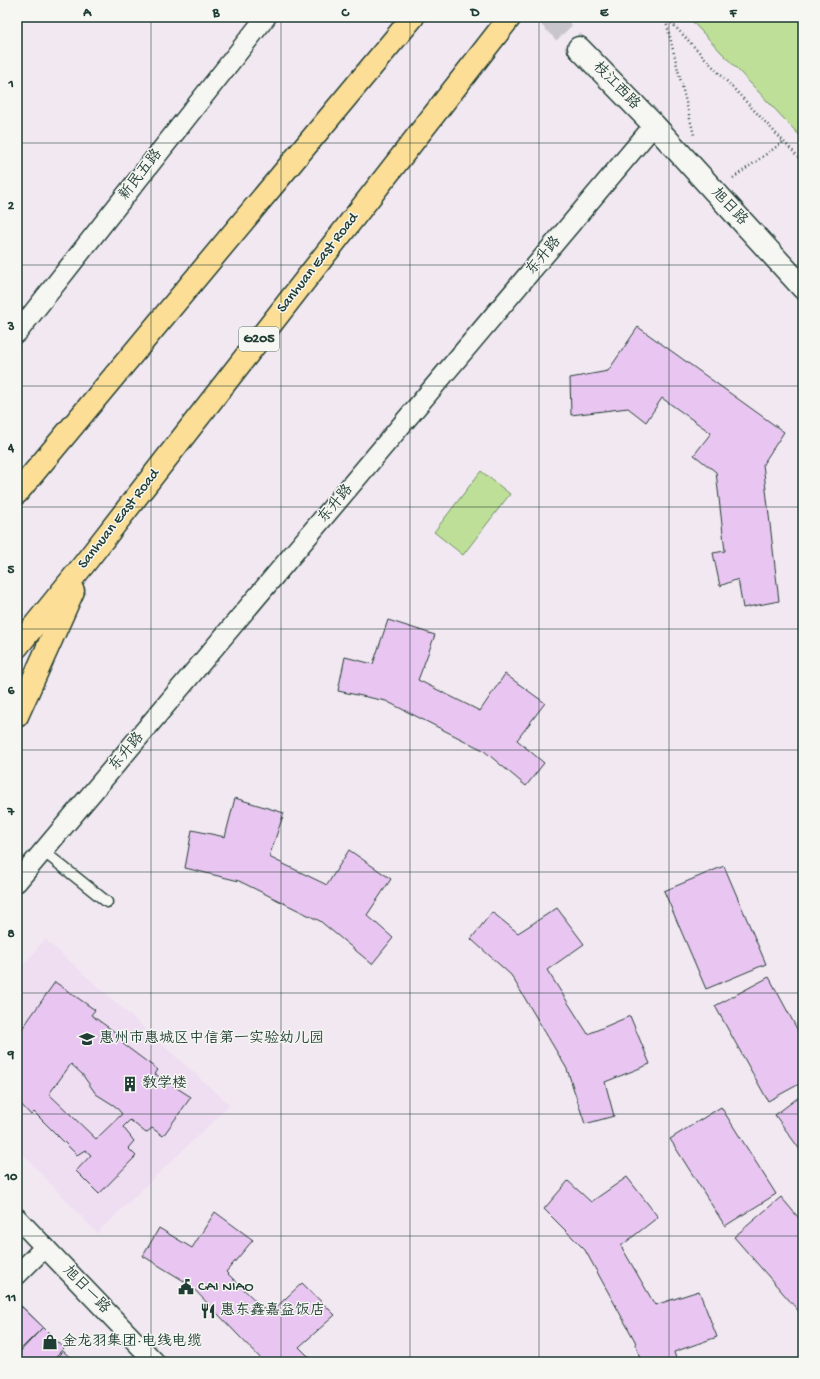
<svg xmlns="http://www.w3.org/2000/svg" width="820" height="1379" viewBox="0 0 820 1379" font-family="'Gochi Hand','LXGW WenKai TC',sans-serif">
	<rect width="100%" height="100%" fill="#f2e8f2"/>
	<filter id="ink" filterUnits="userSpaceOnUse"><feTurbulence type="fractalNoise" baseFrequency=".025" numOctaves="2"/><feDisplacementMap in="SourceGraphic" scale="8" xChannelSelector="R" yChannelSelector="G"/><feConvolveMatrix kernelMatrix="1 2 1 2 8 2 1 2 1" color-interpolation-filters="sRGB"/></filter>
	<g filter="url(#ink)">
		<!-- built -->
		<polygon fill="#efdef2" points="45,939 230,1105 97,1233 17,1148 17,973"/>
		<!-- green -->
		<g fill="#bedf98" stroke="#6e8e66">
			<polygon points="688,17 803,17 803,139"/>
			<polygon points="481,471 510,494 463,555 434,532"/>
		</g>
		<!-- building -->
		<g fill="#e9c6f1" stroke="#1f3d34" fill-rule="evenodd">
			<polygon points="638,327 784,432 763,464 779,601 743,608 738,579 720,586 713,553 725,551 716,472 694,455 711,433 662,398 646,422 628,408 571,415 570,378 608,371"/>
			<polygon points="388,620 435,635 418,680 480,711 505,674 545,703 517,740 544,763 526,786 483,750 386,701 338,691 345,657 373,664"/>
			<polygon points="235,798 284,813 269,857 327,885 349,850 391,879 367,915 393,938 372,964 320,921 239,881 185,868 192,830 225,837"/>
			<polygon points="724,866 766,964 706,989 664,891"/>
			<polygon points="557,908 584,944 547,970 588,1034 630,1016 650,1064 605,1082 614,1116 585,1124 567,1069 511,975 471,939 492,912 518,933"/>
			<polygon points="769,977 803,1040 803,1082 768,1101 715,1006"/>
			<path d="M55,982L95,1010L91,1015L126,1040L123,1044L158,1070L155,1074L191,1097L163,1136L152,1128L146,1133L130,1120L123,1127L134,1141L128,1148L136,1156L99,1194L76,1171L91,1155L85,1150L77,1155L34,1112L31,1115L17,1100V1036ZM71,1064L82,1074L96,1094L115,1106L122,1114L96,1139L49,1094Z"/>
			<polygon points="803,1094 803,1154 775,1115"/>
			<polygon points="721,1107 776,1194 725,1226 670,1139"/>
			<polygon points="627,1177 658,1217 621,1246 655,1305 699,1291 717,1337 674,1352 677,1362 641,1362 635,1341 585,1250 544,1209 568,1181 591,1202"/>
			<polygon points="781,1197 803,1223 803,1316 734,1237"/>
			<polygon points="215,1212 253,1240 226,1272 269,1314 302,1283 335,1315 299,1347 314,1362 264,1362 189,1284 143,1256 159,1228 192,1248"/>
			<polygon points="17,1302 43,1327 17,1353"/>
			<polygon points="17,1302 22,1307 17,1312"/>
			<polygon points="22,1307 43,1327 17,1353 17,1312"/>
			<polygon points="43,1327 64,1348 50,1362 17,1362 17,1355"/>
			<polygon points="63,1351 75,1362 52,1362"/>
		</g>
		<g fill="none" stroke-linecap="round" stroke-linejoin="round">
			<!-- secondary-tunnel -->
			<polyline stroke="#c8c6cc" stroke-width="22" stroke-dasharray="22 11" stroke-linecap="butt" points="549,17 579,48"/>
			<defs>
				<polyline id="service" points="43,851 107,902"/>
				<g id="minor">
					<polyline points="17,333 266,17"/>
					<polyline points="17,882 654,125"/>
					<polyline points="17,1218 155,1362"/>
					<polyline points="17,1275 45,1247"/>
				</g>
				<polyline id="secondary" points="579,48 654,125 803,288"/>
				<g id="trunk">
					<polyline points="17,493 413,17"/>
					<polyline points="17,647 85,563 510,17"/>
					<polyline points="17,716 73,591"/>
				</g>
			</defs>
			<!-- service casing -->
			<use href="#service" stroke="#1f3d34" stroke-width="13"/>
			<!-- minor casing -->
			<use href="#minor" stroke="#1f3d34" stroke-width="22"/>
			<!-- secondary casing -->
			<use href="#secondary" stroke="#1f3d34" stroke-width="25"/>
			<!-- trunk casing -->
			<use href="#trunk" stroke="#1f3d34" stroke-width="25"/>
			<!-- path -->
			<g stroke="#1f3d34" stroke-width="2.5" stroke-dasharray="1 3" stroke-linecap="butt">
				<polyline points="665,17 694,135"/>
				<polyline points="666,17 803,162"/>
				<polyline points="733,178 783,142"/>
			</g>
			<!-- service -->
			<use href="#service" stroke="#f6f6f2" stroke-width="10"/>
			<!-- minor -->
			<use href="#minor" stroke="#f6f6f2" stroke-width="19"/>
			<!-- secondary -->
			<use href="#secondary" stroke="#f6f6f2" stroke-width="22"/>
			<!-- trunk -->
			<use href="#trunk" stroke="#fcde96" stroke-width="22"/>
		</g>
	</g>
	<!-- grid -->
	<path fill="none" stroke="#1f3d34" stroke-width="1" stroke-opacity="0.55" d="M151,17V1362M281,17V1362M410,17V1362M539,17V1362M669,17V1362M17,143H803M17,265H803M17,386H803M17,507H803M17,629H803M17,750H803M17,872H803M17,993H803M17,1114H803M17,1236H803"/>
	<!-- icons -->
	<defs>
		<symbol id="school-bare" viewBox="-9 -9 18 18"><path d="M0-5L7-2L0 1L-7-2ZM-4 1L0 2.5L4 1V4Q0 6-4 4Z" fill="#1f3d34" stroke="#f6f6f2" stroke-width="2.5" paint-order="stroke"/></symbol>
		<symbol id="building-bare" viewBox="-9 -9 18 18"><path d="M-4-6H4V6H1V3H-1V6H-4ZM-2.5-4.3h1.7v1.8h-1.7ZM.8-4.3h1.7v1.8H.8ZM-2.5-1h1.7V.8h-1.7ZM.8-1h1.7V.8H.8Z" fill="#1f3d34" stroke="#f6f6f2" stroke-width="2.5" paint-order="stroke"/></symbol>
		<symbol id="civic-bare" viewBox="-9 -9 18 18"><path d="M-.6-6.5H3V-4.5H.6V-3L4-1V1h2V6H-6V1h2V-1L-.6-3ZM-1.2 2.5V6h2.4V2.5Z" fill="#1f3d34" stroke="#f6f6f2" stroke-width="2.5" paint-order="stroke"/></symbol>
		<symbol id="restaurant-bare" viewBox="-9 -9 18 18"><path d="M-5-6h1v4h1v-4h1v4h1v-4h1v5L-1.5 .5V6h-2V.5L-5-1ZM5-6V6H3V1.5H1.5Q1.5-4 5-6Z" fill="#1f3d34" stroke="#f6f6f2" stroke-width="2.5" paint-order="stroke"/></symbol>
		<symbol id="shop-bare" viewBox="-9 -9 18 18"><path d="M-5-2.5h2.3a2.7 3.5 0 0 1 5.4 0H5L5.5 6h-11ZM-1.5-2.5h3a1.5 2.3 0 0 0-3 0Z" fill="#1f3d34" stroke="#f6f6f2" stroke-width="2.5" paint-order="stroke"/></symbol>
	</defs>
	<g fill-rule="evenodd">
		<use href="#school-bare" x="76" y="1028" width="22" height="22"/>
		<use href="#building-bare" x="119" y="1073" width="22" height="22"/>
		<use href="#civic-bare" x="175" y="1276" width="22" height="22"/>
		<use href="#restaurant-bare" x="197" y="1300" width="22" height="22"/>
		<use href="#shop-bare" x="39" y="1331" width="22" height="22"/>
	</g>
	<g text-anchor="middle" dominant-baseline="central" stroke-width="3" stroke-linejoin="round" paint-order="stroke">
		<!-- shield labels -->
		<rect fill="#f6f6f2" stroke="#60746d" stroke-width="1" x="239" y="327" width="40" height="24" rx="3"/>
		<g font-size="14" font-weight="bold" fill="#1f3d34">
			<text x="259" y="339">G205</text>
		</g>
		<!-- street labels -->
		<g font-size="15" fill="#1f3d34" stroke="#f6f6f2">
			<text transform="translate(616 86) rotate(46)">枝江西路</text>
			<text transform="translate(141 175) rotate(-52)">新民五路</text>
			<text transform="translate(729 207) rotate(47)">旭日路</text>
			<text transform="translate(544 256) rotate(-50)">东升路</text>
			<text transform="translate(318 263) rotate(-52)">Sanhuan East Road</text>
			<text transform="translate(336 504) rotate(-50)">东升路</text>
			<text transform="translate(119 519) rotate(-52)">Sanhuan East Road</text>
			<text transform="translate(127 752) rotate(-50)">东升路</text>
			<text transform="translate(86 1290) rotate(46)">旭日一路</text>
		</g>
		<!-- poi labels -->
		<g font-size="15" fill="#1f3d34" stroke="#f6f6f2" text-anchor="start">
			<text x="99" y="1039">惠州市惠城区中信第一实验幼儿园</text>
			<text x="142" y="1084">教学楼</text>
			<text x="198" y="1287">CAI NIAO</text>
			<text x="220" y="1311">惠东鑫嘉益饭店</text>
			<text x="62" y="1342">金龙羽集团·电线电缆</text>
		</g>
	</g>
	<!-- margin -->
	<rect width="820" height="1379" fill="none" stroke="#f6f6f2" stroke-width="44"/>
	<rect x="22" y="22" width="776" height="1335" fill="none" stroke="#1f3d34" stroke-width="1.5"/>
	<g font-size="13" text-anchor="middle" font-weight="bold" fill="#1f3d34">
		<text x="87" y="16">A</text>
		<text x="216" y="16">B</text>
		<text x="345" y="16">C</text>
		<text x="475" y="16">D</text>
		<text x="604" y="16">E</text>
		<text x="733" y="16">F</text>
		<text x="11" y="87">1</text>
		<text x="11" y="209">2</text>
		<text x="11" y="330">3</text>
		<text x="11" y="451">4</text>
		<text x="11" y="573">5</text>
		<text x="11" y="694">6</text>
		<text x="11" y="815">7</text>
		<text x="11" y="937">8</text>
		<text x="11" y="1058">9</text>
		<text x="11" y="1180">10</text>
		<text x="11" y="1301">11</text>
	</g>
</svg>
